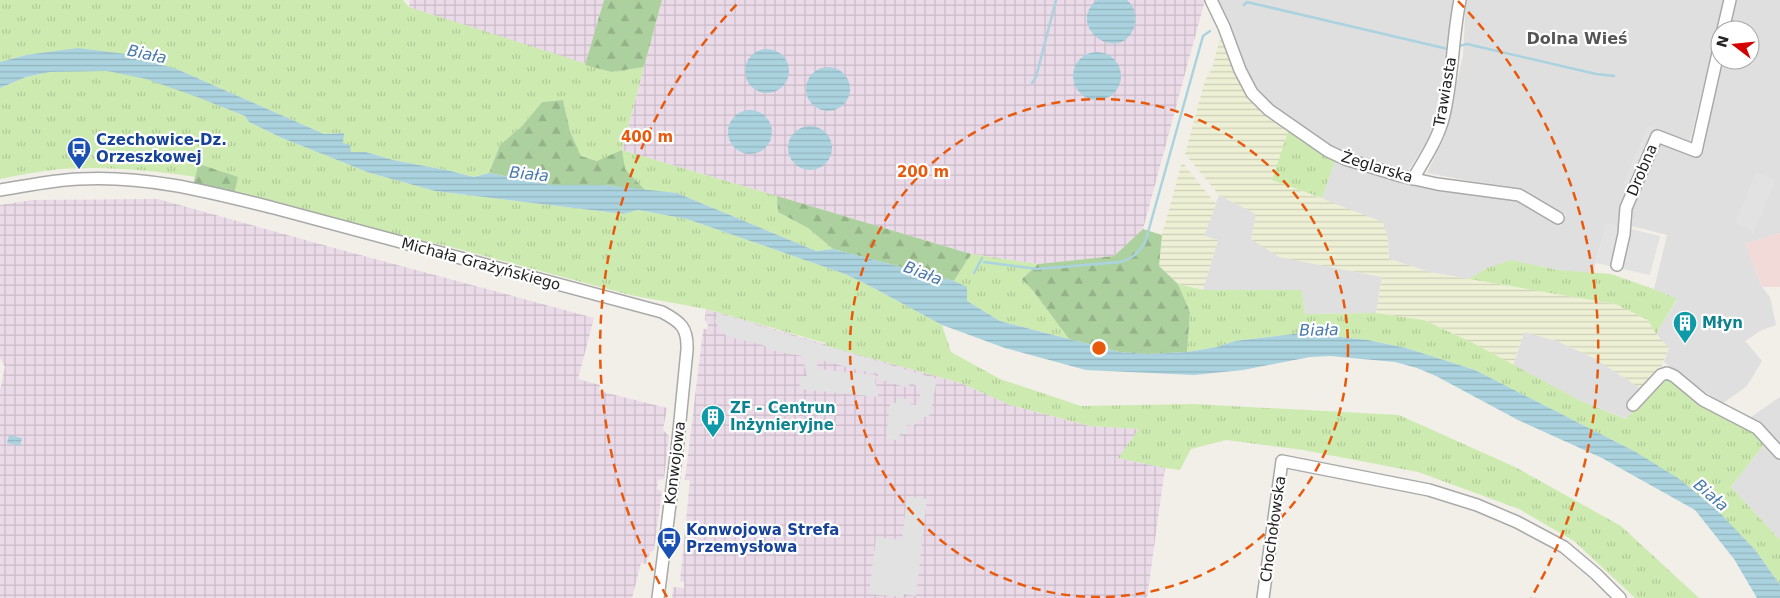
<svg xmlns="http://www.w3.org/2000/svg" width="1780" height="598" viewBox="0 0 1780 598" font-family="'DejaVu Sans',sans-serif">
	<defs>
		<pattern id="industrial-grid" width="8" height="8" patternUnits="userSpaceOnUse" patternTransform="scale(1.25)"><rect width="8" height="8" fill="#ebdbe8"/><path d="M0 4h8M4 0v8" fill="none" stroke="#c9bcc7"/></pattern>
		<pattern id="farmland-rules" width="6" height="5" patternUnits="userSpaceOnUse" patternTransform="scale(1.25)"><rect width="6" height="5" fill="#eef0d5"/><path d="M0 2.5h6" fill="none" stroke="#ccceb7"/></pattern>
		<pattern id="grass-tufts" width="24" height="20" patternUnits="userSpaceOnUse" patternTransform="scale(1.25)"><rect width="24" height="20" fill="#cdebb0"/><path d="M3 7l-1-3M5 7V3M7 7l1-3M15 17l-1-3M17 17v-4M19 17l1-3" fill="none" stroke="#b0c997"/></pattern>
		<pattern id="forest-firs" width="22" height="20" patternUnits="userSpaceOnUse" patternTransform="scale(1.25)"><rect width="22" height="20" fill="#add19e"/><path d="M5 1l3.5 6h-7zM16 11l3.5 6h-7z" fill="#95b388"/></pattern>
		<pattern id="water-rules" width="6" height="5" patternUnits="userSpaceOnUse" patternTransform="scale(1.25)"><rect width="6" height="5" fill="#aad3df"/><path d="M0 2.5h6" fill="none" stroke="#92b5bf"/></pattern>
	</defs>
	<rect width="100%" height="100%" fill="#f2efe9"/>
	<!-- residential -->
	<g fill="#e0dfdf">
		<polygon points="1218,0 1453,0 1446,59 1432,135 1407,172 1339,153 1275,109 1253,86"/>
		<polygon points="1466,0 1724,0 1690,141 1648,127 1624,183 1631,186 1620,227 1606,224 1593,273 1558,270 1541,266 1487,268 1469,279 1429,272 1389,259 1388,239 1322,198 1335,161 1516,200 1561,226 1566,215 1515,187 1470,181 1427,173 1444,138 1463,56"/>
		<polygon points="1737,0 1780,0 1780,233 1745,244 1762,287 1770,297 1776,325 1762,330 1745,341 1762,361 1747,386 1722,404 1664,362 1669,348 1656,334 1677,300 1654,289 1667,235 1628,225 1630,209 1659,143 1697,154 1722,60 1750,60 1750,30 1729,30"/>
		<polygon points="1219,195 1256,214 1279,257 1382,277 1376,313 1305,314 1302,290 1203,290 1218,240 1204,236"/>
		<polygon points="1524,332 1557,341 1594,358 1650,394 1627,419 1583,402 1513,366"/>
		<polygon points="1780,397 1780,447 1759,423 1751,417"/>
		<polygon points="1765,443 1780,460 1780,540 1731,487"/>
	</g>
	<!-- commercial -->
	<polygon fill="#f2dad9" points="1780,233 1780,287 1762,287 1745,244"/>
	<!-- industrial -->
	<g fill="url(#industrial-grid)">
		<polygon points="410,0 604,0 585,65 409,7"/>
		<polygon points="662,0 1205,0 1143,229 1114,256 1038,264 971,254 622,150"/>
		<polygon points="158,199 338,249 594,318 578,379 600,385 599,391 667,408 663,430 669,436 664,479 658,480 657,489 662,491 654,550 650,553 646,564 641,563 632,598 0,598 0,390 5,367 0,358 0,205 32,200"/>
		<polygon points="706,309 825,344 828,346 961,383 1010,405 1090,426 1140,429 1119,458 1165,468 1147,598 672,598 673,587 684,588 684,582 680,581 690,480 685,480 703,330 703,329 707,329 708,325 705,320"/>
	</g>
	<!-- farmland -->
	<g fill="url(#farmland-rules)">
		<polygon points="1223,40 1246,94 1266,115 1289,129 1273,180 1383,222 1388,239 1389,259 1429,272 1615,304 1648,320 1656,334 1669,348 1660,370 1643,390 1594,358 1557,341 1524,332 1513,366 1471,342 1424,320 1376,313 1382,277 1279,257 1251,239 1256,214 1219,195 1185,154 1205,80 1212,69 1219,41"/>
		<polygon points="1182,162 1216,204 1204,236 1218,240 1203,290 1178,284 1159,266 1162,235"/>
	</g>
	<!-- grass -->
	<g fill="url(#grass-tufts)">
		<polygon points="0,0 403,0 409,7 612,72 644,67 622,150 777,196 778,212 808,228 833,249 816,251 677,193 646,191 625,169 581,156 570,131 563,100 542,102 522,126 500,145 489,173 474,177 451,171 393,160 366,152 351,152 343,143 343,133 324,134 179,70 26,55 0,62"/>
		<path d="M73,71C84,71 96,70 108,71C155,77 201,98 245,116L249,122L282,138L370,173L435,191L624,214L638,210L687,219L845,274L870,286L942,325L951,352L1000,379L1081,406L1194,404L1399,415L1515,467L1621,526L1699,598H1635L1574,541L1519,509L1418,472L1303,450L1226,440L1191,449L1180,470L1165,468L1118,458L1139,429L1090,426L1010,405L961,383L827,346L825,343L706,309L630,295L451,247L349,224L234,194L199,165L195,177C150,170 106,166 61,169C41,171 20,175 0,179V88L26,77L50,72Z"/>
		<polygon points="1289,129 1335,161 1322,198 1272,180"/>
		<polygon points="971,254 1038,264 1022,279 1034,292 1069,339 1000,321 967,301 954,281"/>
		<polygon points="1511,260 1558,270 1611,274 1654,289 1677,299 1656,334 1648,320 1615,304 1469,279 1487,268"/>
		<polygon points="1178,284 1203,290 1302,290 1305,314 1376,313 1424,320 1471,342 1583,402 1626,419 1662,380 1671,379 1753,431 1765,443 1731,487 1780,540 1780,585 1756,551 1634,451 1475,370 1406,348 1368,340 1302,333 1235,341 1217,347 1187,352 1190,312"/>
	</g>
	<!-- forest -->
	<g fill="url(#forest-firs)">
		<polygon points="604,0 662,0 644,67 612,72 585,65"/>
		<polygon points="563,100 570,131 581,156 597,161 622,150 625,169 646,191 604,185 551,185 489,173 500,145 522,126 542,102"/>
		<polygon points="199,164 238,177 234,194 193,184"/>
		<polygon points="777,196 971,254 954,281 833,249 808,228 778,212"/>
		<polygon points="1143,229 1162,235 1159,266 1178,284 1190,312 1187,352 1148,354 1119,352 1069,339 1034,292 1022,279 1038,264 1114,256"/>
	</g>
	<!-- parking -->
	<g fill="#e2e2e2">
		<polygon points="1648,126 1664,131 1637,189 1624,183"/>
		<polygon points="1756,172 1776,180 1754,232 1735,223"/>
		<polygon points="1606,223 1660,236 1650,275 1596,263"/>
		<polygon points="717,313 937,379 930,415 922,418 913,426 907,425 906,434 900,434 899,440 886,439 890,403 896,403 897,398 910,399 910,405 916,405 920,398 920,390 915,385 910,383 908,388 878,379 878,373 862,371 817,359 817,369 876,375 875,383 879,391 878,397 799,389 801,376 807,376 802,356 775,351 763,345 726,336 715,322"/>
		<polygon points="907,496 927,499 916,596 904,594 903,597 869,594 876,537 902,540"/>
	</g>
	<!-- water -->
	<g fill="url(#water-rules)">
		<path d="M1097,0H1127C1134,6 1137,15 1135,24C1124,68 1063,28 1097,0Z"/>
		<polygon points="78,48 126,54 179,70 324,134 344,133 343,143 350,145 351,152 366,152 393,160 451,171 474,177 489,173 551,185 604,185 677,193 816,251 833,249 954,281 967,287 967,301 1000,321 1119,352 1148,354 1187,352 1217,347 1235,341 1302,333 1368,340 1406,348 1475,370 1634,451 1678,478 1718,511 1756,551 1780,585 1780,598 1757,598 1734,559 1695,510 1602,458 1518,420 1436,376 1417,368 1395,362 1330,356 1310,357 1243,370 1194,375 1086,370 1005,348 942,325 870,286 845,274 687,219 638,210 624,214 435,191 370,173 282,138 249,122 245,116 197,97 146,79 107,71 50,72 26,77 0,88 0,62 26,55"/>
		<circle cx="767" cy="71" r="22"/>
		<circle cx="1097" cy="76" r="24"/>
		<circle cx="828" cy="89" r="22"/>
		<circle cx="750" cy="132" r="22"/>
		<circle cx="810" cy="148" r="22"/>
		<polygon points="9,435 22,438 20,446 7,443"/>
	</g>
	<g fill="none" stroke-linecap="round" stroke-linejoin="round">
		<!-- stream -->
		<g stroke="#aad3df" stroke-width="2.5">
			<polyline points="1244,5 1247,2 1448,49"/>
			<polyline points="1459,46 1467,44 1596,74 1614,76"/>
			<polyline points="1032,83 1036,77 1056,0"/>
			<path d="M984,262L1037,269L1120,262C1132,259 1138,253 1145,243L1203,36L1210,31"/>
			<polyline points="974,273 982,258"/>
		</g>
		<defs>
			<g id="minor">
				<polyline points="1211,0 1224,27 1240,70 1252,93 1269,110 1328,151 1345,159 1401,176 1437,184 1519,195 1558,218"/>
				<polyline points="1723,30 1730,0"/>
				<path d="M1413,179C1424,160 1437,141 1443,119C1453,80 1452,39 1460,0"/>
				<path d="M0,190C26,186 53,180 79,179C146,175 210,192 274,208L662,312C681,322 688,328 687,350L678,441L658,598"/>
				<polyline points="1617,265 1624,234 1626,208 1657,136 1696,151 1720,44"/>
				<polyline points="1633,405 1661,375 1667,373 1674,376 1703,400 1757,428 1780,453"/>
				<polyline points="1263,598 1282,461 1429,490 1477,505 1517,522 1564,547 1596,574 1620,598"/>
			</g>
		</defs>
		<!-- minor casing -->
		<use href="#minor" stroke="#a9a9a9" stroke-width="14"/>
		<!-- minor -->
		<use href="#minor" stroke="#fff" stroke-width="11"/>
	</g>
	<!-- distance rings -->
	<g fill="none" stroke="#e8590c" stroke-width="2.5" stroke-dasharray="9 6">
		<circle cx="1099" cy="348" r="249"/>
		<path d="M667 597A499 499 0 0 1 740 1M1458 1A499 499 0 0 1 1531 598"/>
	</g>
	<!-- icons -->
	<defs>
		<symbol id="bus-pin" viewBox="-11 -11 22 30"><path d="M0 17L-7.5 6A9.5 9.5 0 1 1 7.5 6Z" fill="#1a4fb4" stroke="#fff"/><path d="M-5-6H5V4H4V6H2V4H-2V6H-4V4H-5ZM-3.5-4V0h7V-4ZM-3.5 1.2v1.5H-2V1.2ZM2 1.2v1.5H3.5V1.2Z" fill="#fff"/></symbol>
		<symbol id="building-pin" viewBox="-11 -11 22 30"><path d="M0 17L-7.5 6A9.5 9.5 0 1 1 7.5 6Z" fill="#0f9aa8" stroke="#fff"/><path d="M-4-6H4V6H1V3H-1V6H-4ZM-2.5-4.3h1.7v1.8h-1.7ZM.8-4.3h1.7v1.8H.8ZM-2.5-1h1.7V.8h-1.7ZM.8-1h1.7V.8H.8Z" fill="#fff"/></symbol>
	</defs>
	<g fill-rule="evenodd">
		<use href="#bus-pin" x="65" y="135" width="28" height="38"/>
		<use href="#building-pin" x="1671" y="309" width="28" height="38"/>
		<use href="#building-pin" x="699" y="403" width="28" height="38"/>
		<use href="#bus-pin" x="655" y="525" width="28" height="38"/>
	</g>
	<g text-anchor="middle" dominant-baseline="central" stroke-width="4.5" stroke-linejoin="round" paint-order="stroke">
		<!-- street labels -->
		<g font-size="15" fill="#222" stroke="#fff">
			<text transform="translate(1445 92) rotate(-80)">Trawiasta</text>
			<text transform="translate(1377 167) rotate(17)">Żeglarska</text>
			<text transform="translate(1642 170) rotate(-67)">Drobna</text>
			<text transform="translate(481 264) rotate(15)">Michała Grażyńskiego</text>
			<text transform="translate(675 463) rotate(-83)">Konwojowa</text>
			<text transform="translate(1273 529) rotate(-82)">Chochołowska</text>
		</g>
		<!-- transit labels -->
		<g font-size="15" font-weight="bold" fill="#164399" stroke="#fff" text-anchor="start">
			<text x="96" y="140">Czechowice-Dz.<tspan x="96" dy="17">Orzeszkowej</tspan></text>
			<text x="686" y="530">Konwojowa Strefa<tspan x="686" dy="17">Przemysłowa</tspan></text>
		</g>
		<!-- culture labels -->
		<g font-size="15" font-weight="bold" fill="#0d838f" stroke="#fff" text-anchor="start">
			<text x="1702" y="323">Młyn</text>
			<text x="730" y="408">ZF - Centrun<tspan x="730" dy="17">Inżynieryjne</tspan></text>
		</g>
		<!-- neighbourhood labels -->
		<g font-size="16" font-weight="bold" fill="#555" stroke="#fff">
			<text x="1577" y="38">Dolna Wieś</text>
		</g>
		<!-- water labels -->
		<g font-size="16" font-style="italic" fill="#4a7aab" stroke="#fff">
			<text transform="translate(147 54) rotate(12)">Biała</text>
			<text transform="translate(529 174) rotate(6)">Biała</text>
			<text transform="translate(923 273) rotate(21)">Biała</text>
			<text transform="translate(1319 330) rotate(-1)">Biała</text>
			<text transform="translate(1711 495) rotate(41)">Biała</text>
		</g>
	</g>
	<circle cx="1099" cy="348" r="8" fill="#e8590c" stroke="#fff" stroke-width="2.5"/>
	<g font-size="15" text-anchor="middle" font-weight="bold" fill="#e8590c" stroke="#fff" stroke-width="4.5" stroke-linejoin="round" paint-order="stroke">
		<text x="647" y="142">400 m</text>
		<text x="923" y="177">200 m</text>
	</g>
	<!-- north arrow -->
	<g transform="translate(1735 45) rotate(286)"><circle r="24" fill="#ffffff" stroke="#a7a7a7"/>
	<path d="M0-4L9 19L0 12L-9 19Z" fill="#d40000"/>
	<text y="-8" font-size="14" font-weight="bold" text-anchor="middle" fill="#222222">N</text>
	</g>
</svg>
